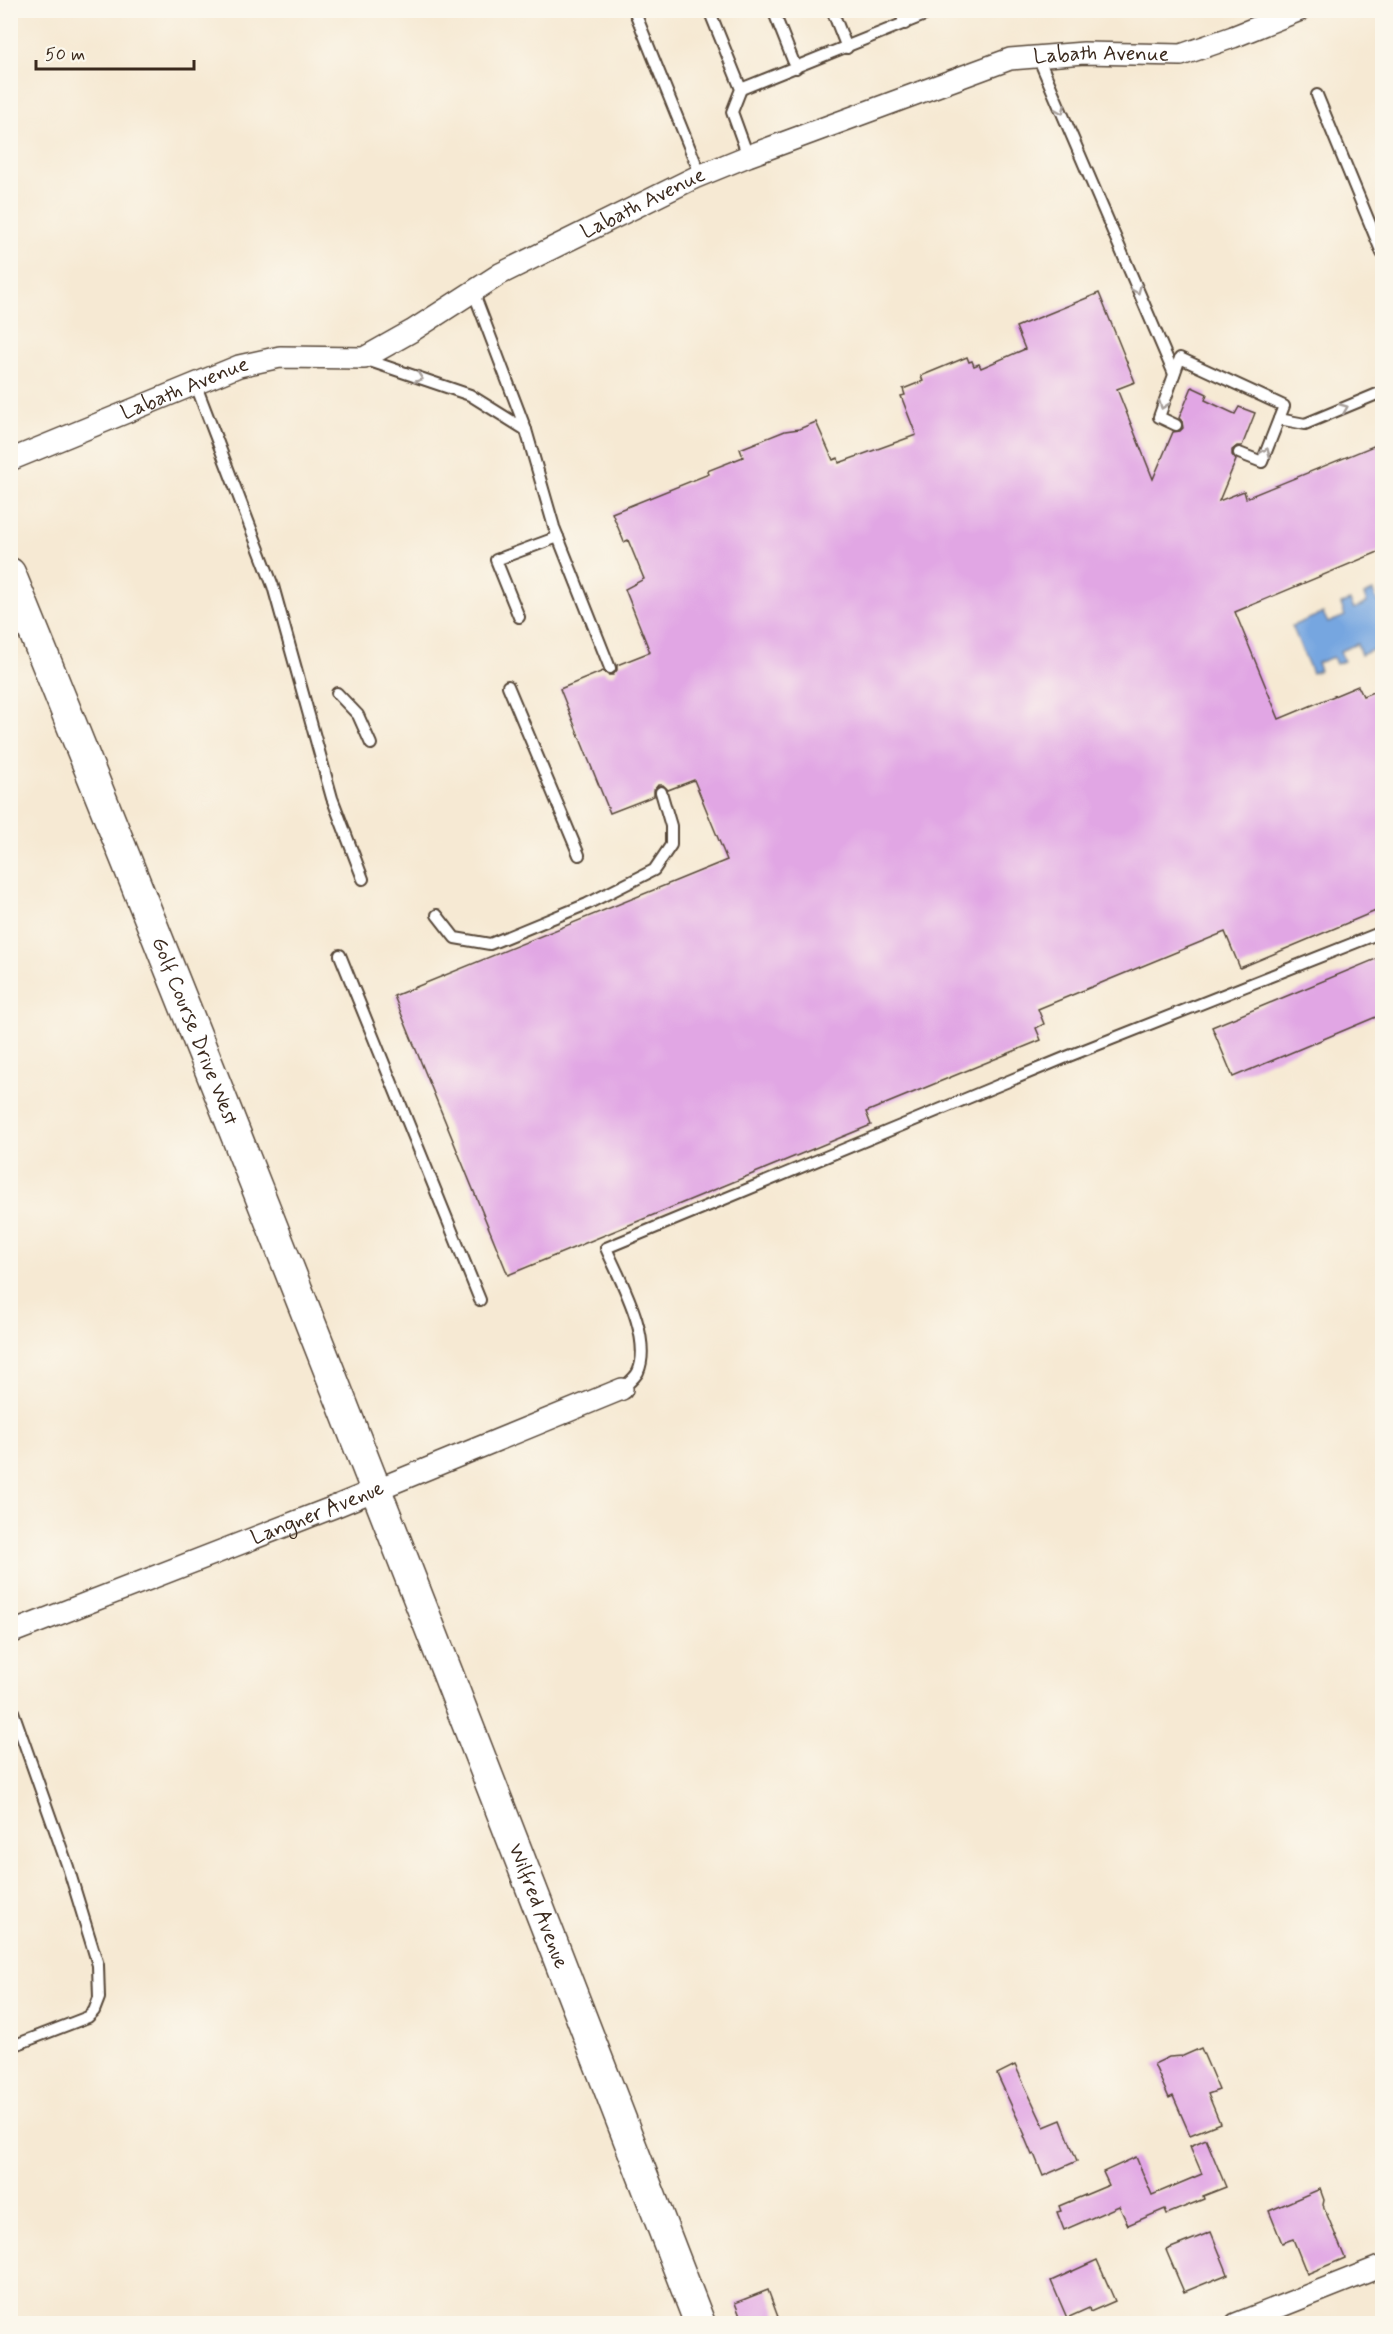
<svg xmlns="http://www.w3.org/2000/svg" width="1393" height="2334" viewBox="0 0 1393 2334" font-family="Mynerve,sans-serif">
	<rect width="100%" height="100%" fill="#fbf7ec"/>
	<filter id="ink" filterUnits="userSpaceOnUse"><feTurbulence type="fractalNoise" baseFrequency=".0167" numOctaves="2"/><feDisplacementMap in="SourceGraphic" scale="12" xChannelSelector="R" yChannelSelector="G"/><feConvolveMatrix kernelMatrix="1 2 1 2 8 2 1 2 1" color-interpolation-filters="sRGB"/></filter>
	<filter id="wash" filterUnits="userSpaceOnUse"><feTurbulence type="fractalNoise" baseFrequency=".008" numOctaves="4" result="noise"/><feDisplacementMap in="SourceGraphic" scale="24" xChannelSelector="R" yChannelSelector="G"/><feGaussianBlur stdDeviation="1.35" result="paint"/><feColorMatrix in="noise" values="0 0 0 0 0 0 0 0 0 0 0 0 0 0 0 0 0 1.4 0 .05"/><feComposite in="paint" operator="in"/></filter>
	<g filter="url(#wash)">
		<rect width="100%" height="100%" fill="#f6e9d3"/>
		<!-- water -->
		<polygon fill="#76a6e0" stroke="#58687f" stroke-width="1.5" points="1373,591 1378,602 1382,600 1382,646 1361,655 1357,644 1340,651 1344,661 1336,664 1333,657 1317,663 1320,670 1312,673 1292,626 1323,613 1328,623 1345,616 1341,604 1350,601 1354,609 1367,603 1364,595"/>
		<g id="blocks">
			<!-- building -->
			<g fill="#e1a6e4">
				<polygon points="1099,293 1135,382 1117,389 1153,479 1173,432 1180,431 1183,428 1182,421 1179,418 1192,387 1207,394 1205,400 1235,414 1239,407 1255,413 1242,446 1237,446 1232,450 1232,455 1236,460 1219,501 1244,491 1246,498 1383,442 1383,550 1235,612 1279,719 1358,686 1363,696 1383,688 1383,908 1240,968 1225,932 1038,1009 1044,1024 1036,1028 1041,1040 866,1112 871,1125 508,1275 394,996 727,860 694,780 668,790 663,785 658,785 654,790 654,796 610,813 560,689 603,671 608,675 613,675 617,670 617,665 650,652 625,589 644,579 628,540 624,542 612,513 709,474 707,471 743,457 740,449 785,431 799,429 816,422 833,460 838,458 839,463 916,435 901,396 905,395 903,389 923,381 921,376 967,357 969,362 972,361 974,366 979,364 981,368 1025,349 1016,327"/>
				<polygon points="1383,956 1383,1014 1233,1077 1212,1027"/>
				<polygon points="1201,2048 1219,2090 1208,2094 1220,2123 1190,2135 1173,2096 1169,2098 1154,2064 1169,2057 1183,2056"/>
				<polygon points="1015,2065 1044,2127 1061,2120 1077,2161 1043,2176 1034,2154 1032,2155 1024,2136 1025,2135 997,2074"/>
				<polygon points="1206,2139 1226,2187 1203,2196 1204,2199 1167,2214 1165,2209 1128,2225 1119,2206 1064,2230 1057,2212 1061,2211 1059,2206 1109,2185 1103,2172 1136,2157 1152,2195 1202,2174 1190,2146"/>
				<polygon points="1320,2189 1324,2200 1323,2205 1345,2258 1307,2274 1293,2239 1282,2243 1269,2211"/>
				<polygon points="1211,2232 1228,2274 1184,2292 1166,2250"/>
				<polygon points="1097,2260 1115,2301 1090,2312 1089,2308 1067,2318 1051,2281"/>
				<polygon points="768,2290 778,2317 761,2324 743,2324 735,2303"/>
			</g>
		</g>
	</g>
	<g filter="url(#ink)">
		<use href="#blocks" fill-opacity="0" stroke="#574739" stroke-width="1.5"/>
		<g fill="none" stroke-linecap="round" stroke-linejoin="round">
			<defs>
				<g id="lane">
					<polyline points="634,10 701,176"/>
					<polyline points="709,10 741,89 732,112 748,156"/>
					<polyline points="773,10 796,68"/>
					<polyline points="832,10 847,48"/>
					<polyline points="900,10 905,24"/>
					<polyline points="1038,57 1174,374"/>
					<polyline points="741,89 937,10"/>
					<polyline points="1317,95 1382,253"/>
					<polyline points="473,291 526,430 554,527 610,668"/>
					<polyline points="364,359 470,395 526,430"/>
					<polyline points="195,383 273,586 332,798 363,879"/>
					<polyline points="1279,419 1305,424 1382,392"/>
					<polyline points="1176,425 1159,417 1180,358 1284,406 1262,462 1239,453"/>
					<polyline points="519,617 496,560 558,537"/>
					<polyline points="508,686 579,855"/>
					<polyline points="337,693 358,715 371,744"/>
					<polyline points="437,915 455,938 490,944 587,904 654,870 671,845 671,826 661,792"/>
					<polyline points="340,955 480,1300"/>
					<path d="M622,1389C627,1384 635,1378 638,1372C653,1338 620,1280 606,1248L1069,1056L1382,932"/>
					<polyline points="10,1703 68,1867 98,1965 99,1998 94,2011 88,2017 10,2047"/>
				</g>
				<g id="street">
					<path id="s1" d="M10,460L239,366L280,357L364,358L412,331L500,274L694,178L748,156L1010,59L1084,53L1181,55L1233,37L1300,10"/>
					<path id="s2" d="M10,1633L334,1507L622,1389"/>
					<polyline points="1236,2324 1382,2266"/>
				</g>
				<g id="secondary">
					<path id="s3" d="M10,573C247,1154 474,1739 700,2324"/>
				</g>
			</defs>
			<!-- lane casing -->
			<use href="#lane" stroke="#574739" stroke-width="14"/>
			<!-- street casing -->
			<use href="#street" stroke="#574739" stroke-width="24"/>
			<!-- secondary casing -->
			<use href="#secondary" stroke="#574739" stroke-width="33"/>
			<!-- lane -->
			<use href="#lane" stroke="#fff" stroke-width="10"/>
			<!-- street -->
			<use href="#street" stroke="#fff" stroke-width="21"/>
			<!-- secondary -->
			<use href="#secondary" stroke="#fff" stroke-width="30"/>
		</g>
		<!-- one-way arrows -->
		<defs><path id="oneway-chevron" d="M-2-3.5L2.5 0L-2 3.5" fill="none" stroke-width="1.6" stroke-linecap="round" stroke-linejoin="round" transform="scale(1.5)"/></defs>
		<g stroke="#a79f9a">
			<use href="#oneway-chevron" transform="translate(1061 110) rotate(67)"/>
			<use href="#oneway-chevron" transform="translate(1137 290) rotate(67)"/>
			<use href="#oneway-chevron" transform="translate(419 378) rotate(19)"/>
			<use href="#oneway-chevron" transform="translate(1163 405) rotate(109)"/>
			<use href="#oneway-chevron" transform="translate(1344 408) rotate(-22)"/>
			<use href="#oneway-chevron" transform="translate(1266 452) rotate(-68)"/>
		</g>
	</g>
	<g text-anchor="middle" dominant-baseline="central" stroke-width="6" stroke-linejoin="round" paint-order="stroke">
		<!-- street labels -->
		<g font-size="21" fill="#3b2a1e" stroke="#fbf7ec">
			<text stroke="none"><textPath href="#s1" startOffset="1179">Labath Avenue</textPath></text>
			<text stroke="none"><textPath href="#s1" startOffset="693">Labath Avenue</textPath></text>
			<text stroke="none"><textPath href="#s1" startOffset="189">Labath Avenue</textPath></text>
			<text stroke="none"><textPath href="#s3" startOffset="494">Golf Course Drive West</textPath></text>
			<text stroke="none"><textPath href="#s2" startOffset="330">Langner Avenue</textPath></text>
			<text stroke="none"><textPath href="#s3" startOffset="1434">Wilfred Avenue</textPath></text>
		</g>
	</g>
	<!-- margin -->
	<rect width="1393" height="2334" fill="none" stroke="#fbf7ec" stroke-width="36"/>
	<!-- scale -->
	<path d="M36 60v9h158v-9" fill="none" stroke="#3b2a1e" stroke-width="3"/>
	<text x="45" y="60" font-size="18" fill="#3b2a1e" stroke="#fbf7ec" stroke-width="4.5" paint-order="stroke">50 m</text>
</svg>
